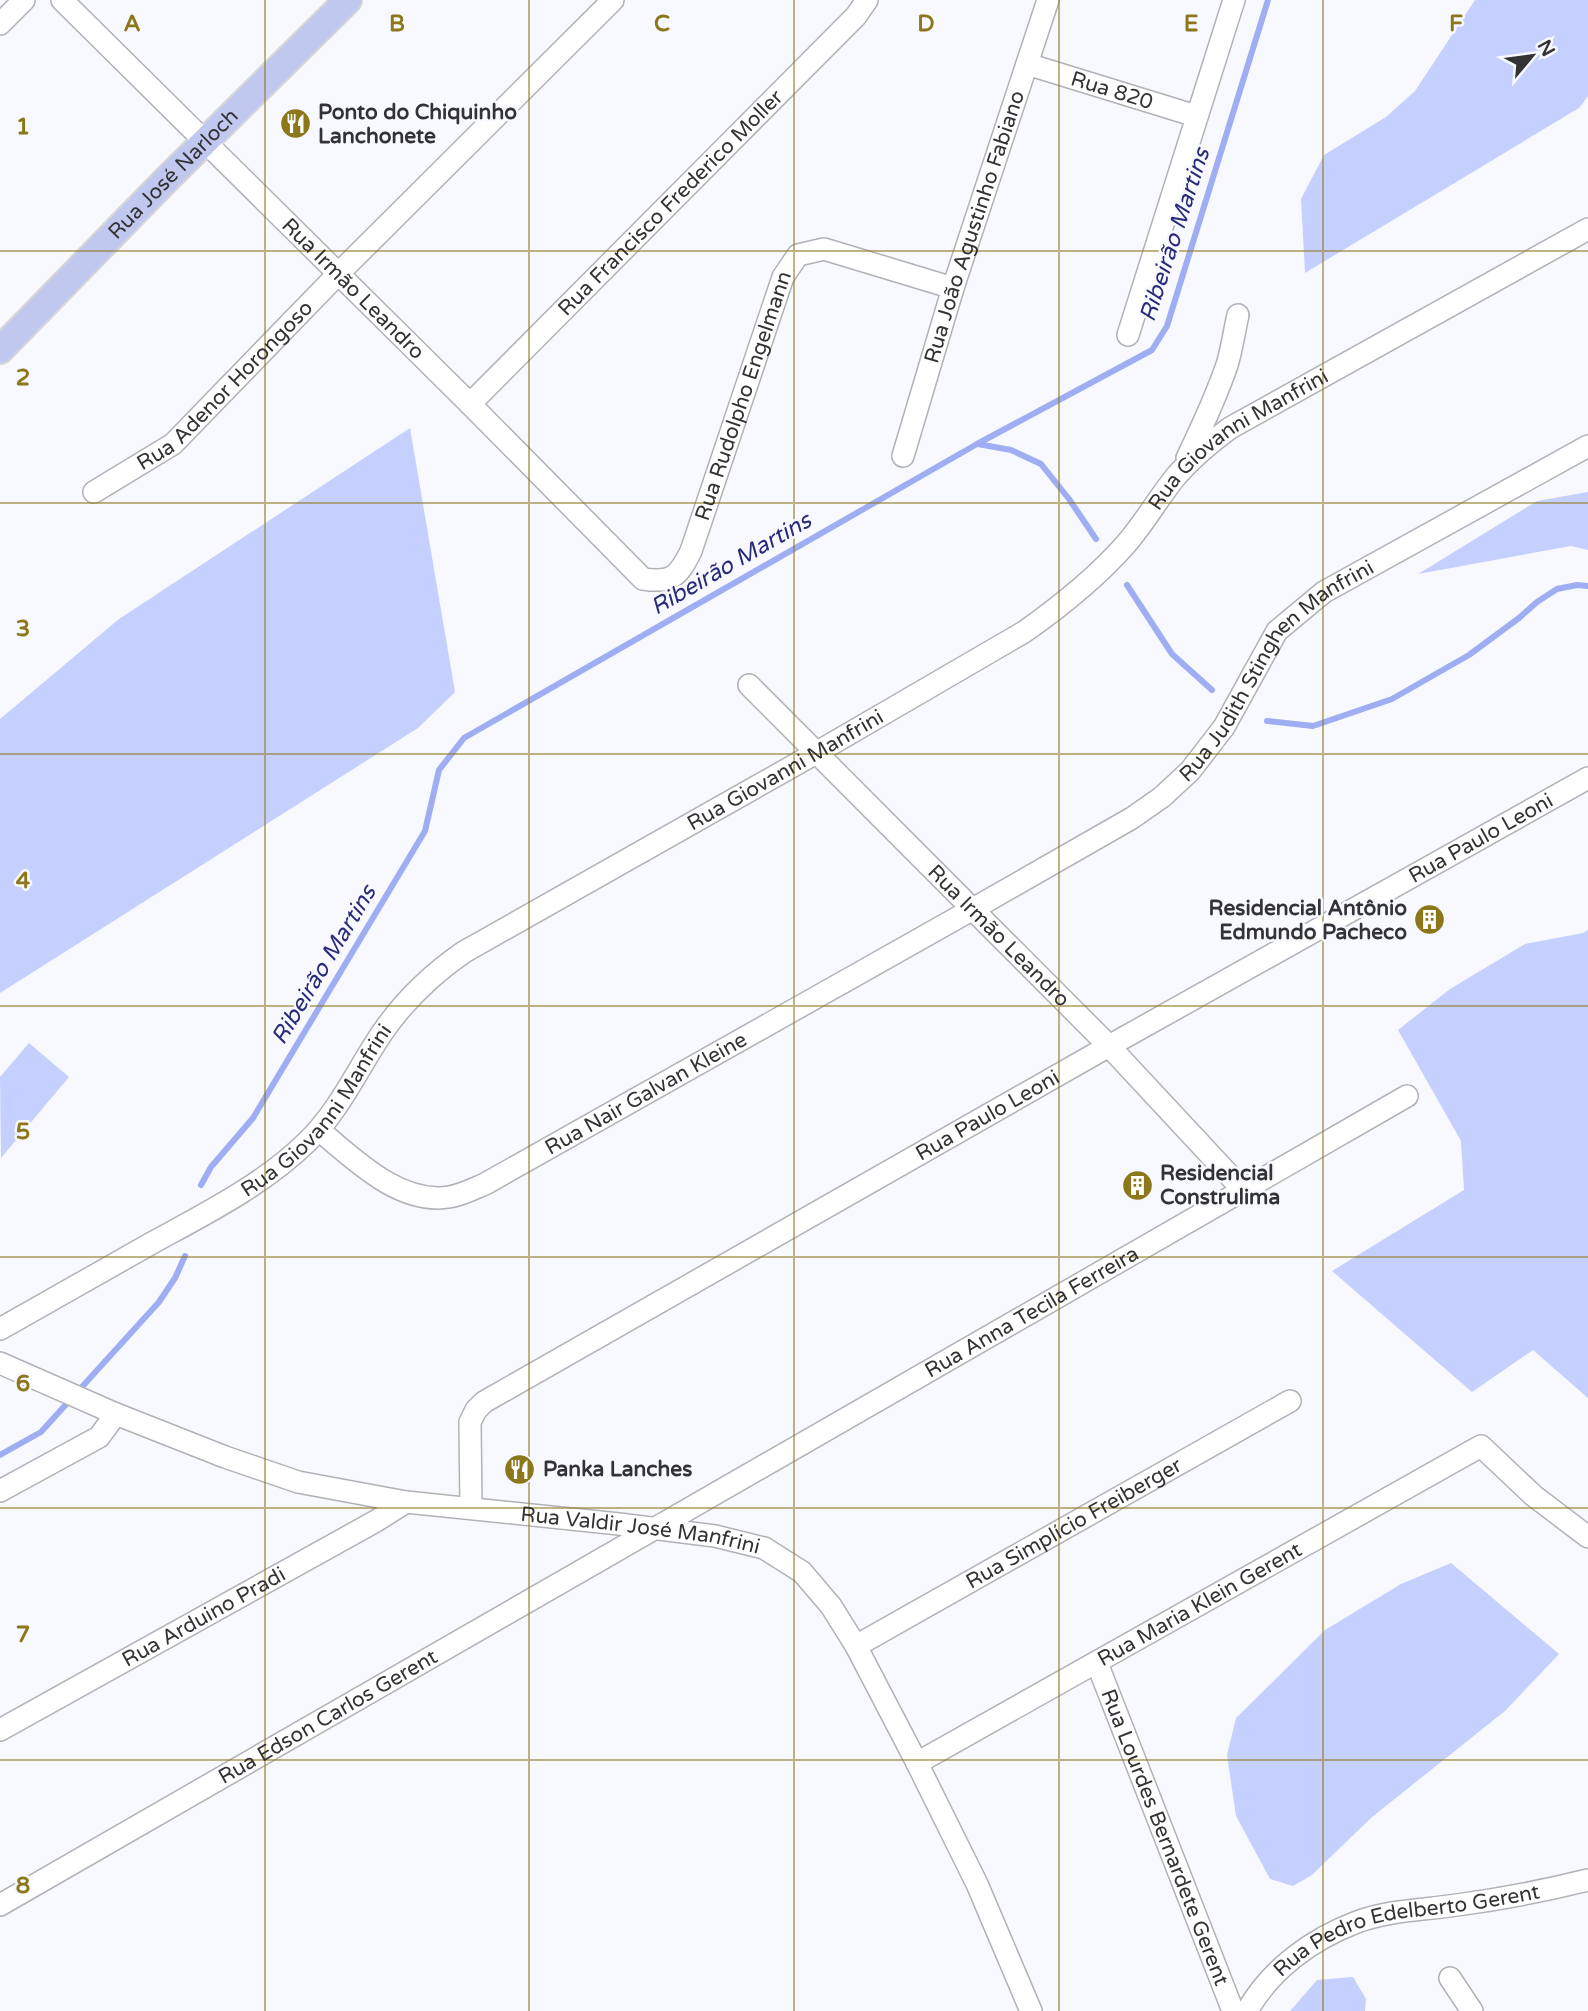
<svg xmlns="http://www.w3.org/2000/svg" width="1588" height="2011" viewBox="0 0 1588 2011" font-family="'Varela Round',sans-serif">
	<rect width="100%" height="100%" fill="#f7f9fe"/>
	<!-- green -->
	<g fill="#c6d0ff">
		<polygon points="1475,0 1588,0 1588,96 1579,108 1305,273 1301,199 1324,155 1386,117 1415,91"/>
		<polygon points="410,428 455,692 418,728 0,993 0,719 119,619"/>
		<polygon points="1588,492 1588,550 1571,546 1418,574 1537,501"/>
		<polygon points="1588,930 1588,1398 1533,1350 1472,1392 1332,1271 1464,1190 1461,1141 1398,1030 1450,989 1525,944 1583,933"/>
		<polygon points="29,1043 69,1077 1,1158 0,1077"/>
		<polygon points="1451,1563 1559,1654 1505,1711 1372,1817 1312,1875 1293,1886 1270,1879 1236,1816 1227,1755 1236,1718 1325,1630 1401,1584"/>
		<polygon points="1353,1977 1366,1999 1365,2011 1290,2011 1317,1980"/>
	</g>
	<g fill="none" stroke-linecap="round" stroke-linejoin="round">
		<!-- stream -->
		<g stroke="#9fadf3" stroke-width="6">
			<polyline points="978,444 1011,450 1041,464 1069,499 1096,539"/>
			<polyline points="1127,585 1172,654 1212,690"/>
			<polyline points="1267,721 1313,726 1392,699 1469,655 1519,618 1537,602 1557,589 1577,585 1588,586"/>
			<polyline points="201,1185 211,1167 253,1118 425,831 439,770 464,738 977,444 1152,350 1167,326 1268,0"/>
			<polyline points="0,1455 41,1432 159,1302 175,1278 185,1256"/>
		</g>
		<defs>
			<g id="minor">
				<path id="s1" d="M62,0L470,404L643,579C672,583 678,577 691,551L783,277L798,255L824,249L953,288"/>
				<polyline points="0,24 24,0"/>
				<path id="s2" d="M1027,64L1196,116"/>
				<polyline points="1128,335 1234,0"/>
				<path id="s3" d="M470,404L856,16L867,0"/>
				<path id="s4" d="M903,456L953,288L1048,0"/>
				<path d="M1187,458C1202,427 1216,397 1227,365C1232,349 1234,332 1238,315"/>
				<path id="s5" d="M94,492L173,444L338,274L613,0"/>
				<path id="s6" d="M749,685L1109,1046L1244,1191"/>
				<path id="s7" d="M319,1130C354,1159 399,1205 449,1197C462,1195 473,1189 485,1184L973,909L1132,818L1162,797L1190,771L1224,727L1277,631L1324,592L1588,446"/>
				<path id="s8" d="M0,1329C51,1300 101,1272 152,1243C205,1214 263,1185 307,1142C339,1111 357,1070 382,1033C404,1001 432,974 464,952L816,753L1024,632C1061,606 1096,578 1126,544C1145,522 1159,497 1177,475C1193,457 1211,442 1230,428L1588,229"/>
				<path id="s9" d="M0,1363L116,1414L225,1457L298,1482L406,1502L619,1524L715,1536L764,1548L802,1572L831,1606L856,1646L917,1763L977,1884L1031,2011"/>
				<polyline points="0,1491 99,1437 116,1414"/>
				<path id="s10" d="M471,1508L470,1422L476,1410L484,1402L1109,1046L1588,778"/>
				<path id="s11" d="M856,1646L1290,1401"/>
				<path id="s12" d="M1097,1663L1233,2011"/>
				<path id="s13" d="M0,1730L376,1521L406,1502"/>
				<path id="s14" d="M917,1763L1481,1446L1534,1496L1588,1537"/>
				<path id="s15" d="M0,1905L1407,1096"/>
				<polyline points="1450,1978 1472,2011"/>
				<path id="s16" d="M1247,2011C1271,1969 1312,1939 1357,1922C1388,1910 1424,1910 1457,1905C1501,1899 1544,1891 1588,1880"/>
			</g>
			<g id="major">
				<path id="s17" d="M0,350L167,179L348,0"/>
			</g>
		</defs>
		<!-- minor casing -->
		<use href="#minor" stroke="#b1b2b7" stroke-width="24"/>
		<!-- major casing -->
		<use href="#major" stroke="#d6d6d7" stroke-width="30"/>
		<!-- minor -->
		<use href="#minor" stroke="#fff" stroke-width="21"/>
		<!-- major -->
		<use href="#major" stroke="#c0c8f0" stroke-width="26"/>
	</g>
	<!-- grid -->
	<path fill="none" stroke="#8c771b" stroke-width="2" stroke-opacity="0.55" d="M265,0V2011M529,0V2011M794,0V2011M1059,0V2011M1323,0V2011M0,251H1588M0,503H1588M0,754H1588M0,1006H1588M0,1257H1588M0,1508H1588M0,1760H1588"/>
	<!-- icons -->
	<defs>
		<symbol id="restaurant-disc" viewBox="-11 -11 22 22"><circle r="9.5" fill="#8c771b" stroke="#f7f9fe"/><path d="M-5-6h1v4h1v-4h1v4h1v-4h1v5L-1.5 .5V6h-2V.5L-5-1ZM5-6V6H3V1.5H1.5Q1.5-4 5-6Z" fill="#fff"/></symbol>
		<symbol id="building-disc" viewBox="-11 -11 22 22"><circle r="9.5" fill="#8c771b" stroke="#f7f9fe"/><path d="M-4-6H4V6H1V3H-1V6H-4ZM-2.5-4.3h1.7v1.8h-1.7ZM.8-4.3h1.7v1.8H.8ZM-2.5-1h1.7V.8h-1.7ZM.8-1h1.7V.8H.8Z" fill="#fff"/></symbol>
	</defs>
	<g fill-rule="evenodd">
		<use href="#restaurant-disc" x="278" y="106" width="35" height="35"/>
		<use href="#building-disc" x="1412" y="902" width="35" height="35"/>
		<use href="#building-disc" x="1120" y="1168" width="35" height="35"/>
		<use href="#restaurant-disc" x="502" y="1452" width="35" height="35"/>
	</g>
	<g text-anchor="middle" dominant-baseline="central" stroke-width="5" stroke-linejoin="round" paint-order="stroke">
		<!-- street labels -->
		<g font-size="21" fill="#333335" stroke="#f7f9fe">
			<text stroke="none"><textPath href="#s2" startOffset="89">Rua 820</textPath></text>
			<text stroke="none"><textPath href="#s17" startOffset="247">Rua José Narloch</textPath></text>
			<text stroke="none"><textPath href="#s3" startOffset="284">Rua Francisco Frederico Moller</textPath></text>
			<text stroke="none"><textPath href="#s4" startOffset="240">Rua João Agustinho Fabiano</textPath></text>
			<text stroke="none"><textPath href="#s1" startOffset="410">Rua Irmão Leandro</textPath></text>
			<text stroke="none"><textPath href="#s5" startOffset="170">Rua Adenor Horongoso</textPath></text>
			<text stroke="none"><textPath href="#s1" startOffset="1046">Rua Rudolpho Engelmann</textPath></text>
			<text stroke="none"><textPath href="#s8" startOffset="1545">Rua Giovanni Manfrini</textPath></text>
			<text stroke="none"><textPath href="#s7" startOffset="1143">Rua Judith Stinghen Manfrini</textPath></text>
			<text stroke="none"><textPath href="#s8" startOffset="978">Rua Giovanni Manfrini</textPath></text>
			<text stroke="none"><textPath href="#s10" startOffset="1256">Rua Paulo Leoni</textPath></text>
			<text stroke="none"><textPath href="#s6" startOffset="354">Rua Irmão Leandro</textPath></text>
			<text stroke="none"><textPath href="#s7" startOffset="374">Rua Nair Galvan Kleine</textPath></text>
			<text stroke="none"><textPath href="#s8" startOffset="390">Rua Giovanni Manfrini</textPath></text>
			<text stroke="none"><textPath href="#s10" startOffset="690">Rua Paulo Leoni</textPath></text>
			<text stroke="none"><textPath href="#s15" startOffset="1190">Rua Anna Tecila Ferreira</textPath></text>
			<text stroke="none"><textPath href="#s11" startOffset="250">Rua Simplício Freiberger</textPath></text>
			<text stroke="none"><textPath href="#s9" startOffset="667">Rua Valdir José Manfrini</textPath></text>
			<text stroke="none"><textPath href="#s14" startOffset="324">Rua Maria Klein Gerent</textPath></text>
			<text stroke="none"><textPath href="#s13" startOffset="233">Rua Arduino Pradi</textPath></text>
			<text stroke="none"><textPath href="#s15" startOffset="378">Rua Edson Carlos Gerent</textPath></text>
			<text stroke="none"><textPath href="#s12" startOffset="187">Rua Lourdes Bernardete Gerent</textPath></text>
			<text stroke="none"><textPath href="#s16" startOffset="189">Rua Pedro Edelberto Gerent</textPath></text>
		</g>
		<!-- poi labels -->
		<g font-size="21" font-weight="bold" fill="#333335" stroke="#f7f9fe" text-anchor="start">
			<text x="318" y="112">Ponto do Chiquinho<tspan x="318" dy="24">Lanchonete</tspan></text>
			<text x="1407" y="908" text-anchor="end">Residencial Antônio<tspan x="1407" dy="24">Edmundo Pacheco</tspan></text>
			<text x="1160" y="1173">Residencial<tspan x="1160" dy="24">Construlima</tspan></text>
			<text x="543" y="1469">Panka Lanches</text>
		</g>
		<!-- water labels -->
		<g font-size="23" font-style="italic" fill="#282b7a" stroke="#f7f9fe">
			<text transform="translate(1175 235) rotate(-72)">Ribeirão Martins</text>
			<text transform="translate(731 564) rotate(-30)">Ribeirão Martins</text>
			<text transform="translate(324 965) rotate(-59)">Ribeirão Martins</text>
		</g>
	</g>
	<g font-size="23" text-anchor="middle" font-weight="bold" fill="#8c771b" stroke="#f7f9fe" stroke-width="5" stroke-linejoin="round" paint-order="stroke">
		<text x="132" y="31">A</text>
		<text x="397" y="31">B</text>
		<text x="662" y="31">C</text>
		<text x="926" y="31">D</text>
		<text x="1191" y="31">E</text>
		<text x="1456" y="31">F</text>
		<text x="23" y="134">1</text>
		<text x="23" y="385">2</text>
		<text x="23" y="636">3</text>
		<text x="23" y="888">4</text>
		<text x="23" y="1139">5</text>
		<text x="23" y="1391">6</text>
		<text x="23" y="1642">7</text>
		<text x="23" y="1893">8</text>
	</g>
	<!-- north arrow -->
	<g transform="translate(1532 56) rotate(61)" stroke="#f7f9fe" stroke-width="5" paint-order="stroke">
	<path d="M0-5L12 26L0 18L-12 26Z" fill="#333335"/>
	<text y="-10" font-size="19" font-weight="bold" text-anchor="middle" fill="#333335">N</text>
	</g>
</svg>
